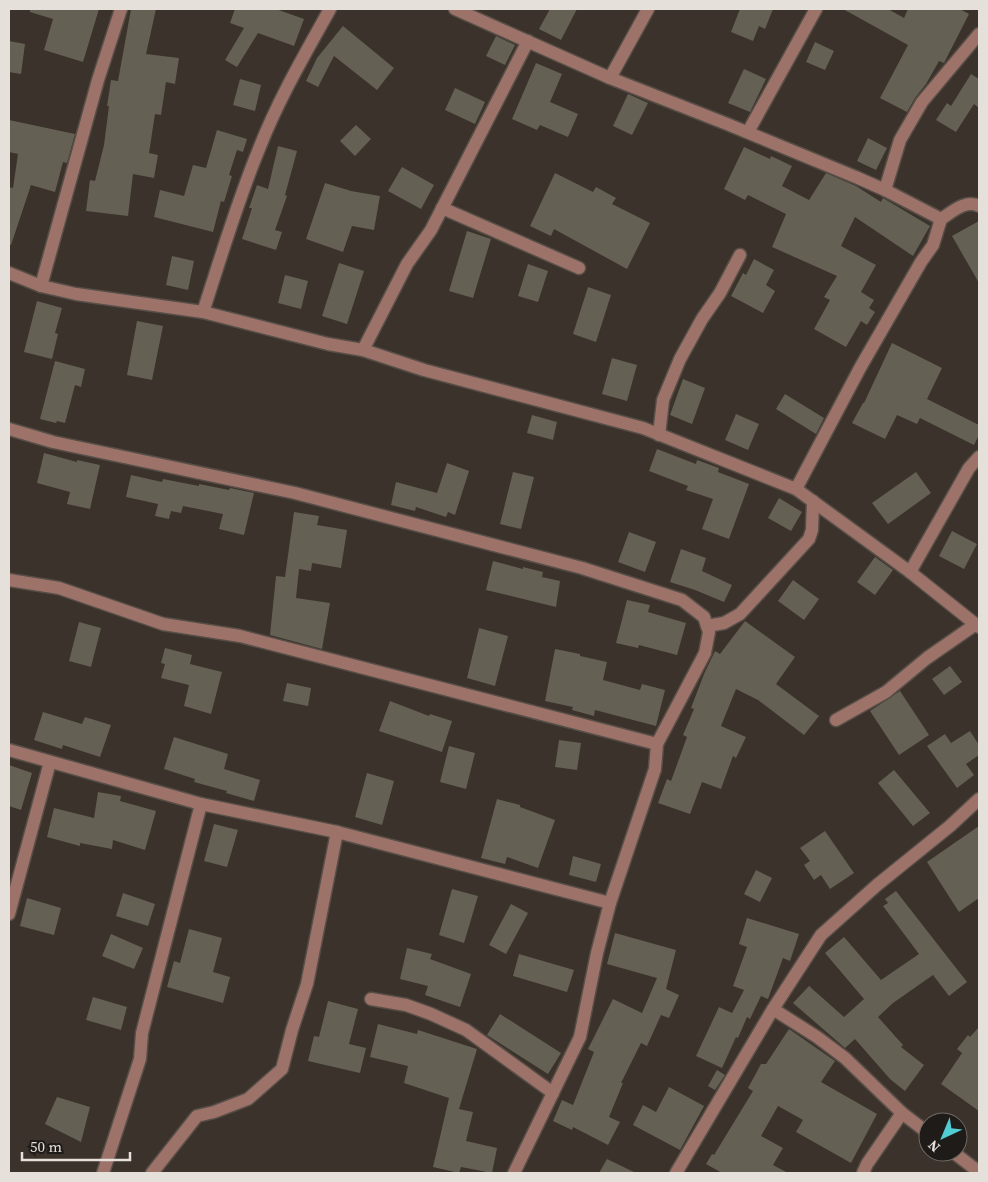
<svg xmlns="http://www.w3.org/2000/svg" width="988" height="1182" viewBox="0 0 988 1182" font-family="'Source Serif 4',serif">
	<rect width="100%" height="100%" fill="#3b322b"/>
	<!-- building -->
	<g fill="#646054">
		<polygon points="30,9 99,9 83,62 44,50 53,19 30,12"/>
		<polygon points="131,9 156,9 146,54 179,58 175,84 166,82 161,115 155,114 149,153 158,155 154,178 133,174 128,216 86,211 90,180 95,181 104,145 109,106 107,106 111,80 118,81"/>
		<polygon points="235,9 276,9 304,19 294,46 258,33 237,67 225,60 244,28 230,23"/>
		<polygon points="550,9 577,9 561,40 539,29"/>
		<polygon points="740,9 773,9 765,29 759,26 753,41 731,32"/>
		<polygon points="843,9 888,9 904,18 908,9 960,9 969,14 944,63 939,61 926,84 915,98 907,112 880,98 908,45"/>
		<polygon points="343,26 394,68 377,90 334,56 318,87 306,81 317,58"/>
		<polygon points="496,36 515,45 505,65 486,56"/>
		<polygon points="9,41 25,44 21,74 9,72"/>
		<polygon points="815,42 834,51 825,70 806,62"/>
		<polygon points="536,63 562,74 550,102 578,114 568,137 540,125 537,130 512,119"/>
		<polygon points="744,69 766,79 750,112 728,103"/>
		<polygon points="971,74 979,79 979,108 974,104 956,132 936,120 947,103 951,106"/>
		<polygon points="240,79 261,85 255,111 233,105"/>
		<polygon points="455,88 485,102 475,124 445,110"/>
		<polygon points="628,94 648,103 632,135 613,126"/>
		<polygon points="9,120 75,134 67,163 63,162 55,192 31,185 11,245 9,245 9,187 13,188 18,154 9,152"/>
		<polygon points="356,125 371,139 355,156 340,141"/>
		<polygon points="217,130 247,139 243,152 237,150 229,175 232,176 224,202 221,201 213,232 154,217 160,190 184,196 193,165 206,168"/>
		<polygon points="868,138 887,148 876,170 857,161"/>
		<polygon points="278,146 297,151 285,195 287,196 275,230 282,232 276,250 242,239 252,208 249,208 257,185 268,189"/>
		<polygon points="744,147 770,159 771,156 792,166 782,186 809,200 826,173 856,186 881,202 883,198 930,226 913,256 855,217 841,246 876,265 861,292 874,300 869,308 875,312 867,325 861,321 846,347 814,329 830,300 824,297 837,276 772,247 786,214 748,195 745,200 724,189"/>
		<polygon points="402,167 434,185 421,209 388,191"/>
		<polygon points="555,173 593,192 596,187 616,198 612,204 650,223 627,269 554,229 551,236 530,226"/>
		<polygon points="325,183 351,191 380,196 374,230 352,226 343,252 306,239"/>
		<polygon points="979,221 979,283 952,236"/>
		<polygon points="467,231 491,239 473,298 449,291"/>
		<polygon points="172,256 194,261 188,290 166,285"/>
		<polygon points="754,259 774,270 766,285 775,291 763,313 731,296 743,273 746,275"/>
		<polygon points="339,263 364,271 347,324 322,316"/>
		<polygon points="528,264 548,271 538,302 518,296"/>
		<polygon points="285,275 308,281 301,309 278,303"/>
		<polygon points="588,287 611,295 596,342 573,334"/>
		<polygon points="37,301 62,308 55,333 58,334 52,359 24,352"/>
		<polygon points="137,321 163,326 152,380 127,375"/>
		<polygon points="892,343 942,368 927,399 979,425 979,435 974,445 920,418 917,424 897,415 885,439 852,423 863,403 864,403"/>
		<polygon points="612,358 637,365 627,401 602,394"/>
		<polygon points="55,361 85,369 81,387 75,385 65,423 57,421 56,423 40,419"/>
		<polygon points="683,379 705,388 692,424 670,415"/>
		<polygon points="785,394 824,418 816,434 776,409"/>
		<polygon points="736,414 759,424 748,450 725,440"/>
		<polygon points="532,415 557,422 553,440 527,433"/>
		<polygon points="657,449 696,464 697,460 719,468 718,472 749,484 729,539 702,529 713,499 686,490 688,486 649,471"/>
		<polygon points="44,453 77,462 77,460 100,465 90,509 67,504 70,492 37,483"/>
		<polygon points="447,463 469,471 455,515 448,512 446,517 416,507 415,511 391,505 396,482 437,493"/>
		<polygon points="513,472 534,477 521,529 500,524"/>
		<polygon points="916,472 931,493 888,524 872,503"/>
		<polygon points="131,475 162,482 163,479 199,486 199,484 229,490 230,488 254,493 244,535 219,529 223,514 183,506 181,513 171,511 169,519 155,516 158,504 126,497"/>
		<polygon points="779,498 802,512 791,531 768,518"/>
		<polygon points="294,512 319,516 317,525 347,530 341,568 312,563 311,571 299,569 296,598 330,603 322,649 270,635 276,576 285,577"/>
		<polygon points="952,531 977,544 964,569 939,556"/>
		<polygon points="629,532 656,542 645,572 618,562"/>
		<polygon points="681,549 706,558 702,571 732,585 724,602 695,590 670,582"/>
		<polygon points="875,557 893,570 875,595 857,582"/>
		<polygon points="493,561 523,569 523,567 543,572 542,577 560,581 556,607 486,590"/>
		<polygon points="793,580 819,599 804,620 778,601"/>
		<polygon points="627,600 650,605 648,612 686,623 677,655 639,645 638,648 616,643"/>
		<polygon points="745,621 795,657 776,684 819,716 804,735 758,700 736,689 721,726 746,737 736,758 733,756 721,789 702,782 690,814 658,803 667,779 671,781 687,737 683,735 694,709 691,708 704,674 715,651 720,654"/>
		<polygon points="79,622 101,628 91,667 69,661"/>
		<polygon points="479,628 508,636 495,686 467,678"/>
		<polygon points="165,648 192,655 190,664 222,672 211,714 184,706 189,685 161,678 165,664 161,663"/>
		<polygon points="555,649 580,654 580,656 607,662 603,680 640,690 642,684 665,690 656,726 595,710 594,716 572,710 573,707 545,701"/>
		<polygon points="950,666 962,682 944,695 932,679"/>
		<polygon points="287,683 311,688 308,706 283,701"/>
		<polygon points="900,691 929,735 899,755 870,711"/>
		<polygon points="390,701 429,716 430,714 452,721 442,752 379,731"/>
		<polygon points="43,712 82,724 85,717 111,725 100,757 63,745 62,749 34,740"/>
		<polygon points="970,731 979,745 979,755 966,764 974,775 957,788 927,746 945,734 951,743"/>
		<polygon points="174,737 228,754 224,769 260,780 254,801 226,793 227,791 194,782 195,779 164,769"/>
		<polygon points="559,740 581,743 577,770 555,767"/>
		<polygon points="449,746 475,753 466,789 440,782"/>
		<polygon points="9,765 32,773 21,810 9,806"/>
		<polygon points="894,770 930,813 913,826 878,783"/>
		<polygon points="367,773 394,781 382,825 355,817"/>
		<polygon points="98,792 121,796 120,801 156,811 145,850 113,840 112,849 80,843 80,846 47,837 54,808 94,818"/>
		<polygon points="497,799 520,805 520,807 555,820 538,868 507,857 505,864 481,858"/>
		<polygon points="214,824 238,830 227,867 204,861"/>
		<polygon points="979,826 979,898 959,912 927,862"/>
		<polygon points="825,831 854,873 830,889 821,875 814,880 804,865 810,861 800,848"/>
		<polygon points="573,856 601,864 596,882 569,875"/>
		<polygon points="756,870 772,878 760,902 744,894"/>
		<polygon points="452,889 478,896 464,943 439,935"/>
		<polygon points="896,891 967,982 949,996 933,975 893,1003 878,1017 903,1045 901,1047 924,1065 905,1091 890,1079 855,1039 845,1048 793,1003 809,986 844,1017 864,999 825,953 844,937 881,980 919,954 883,906 888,903 885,899"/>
		<polygon points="123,893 155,904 148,926 116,916"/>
		<polygon points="27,898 61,908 54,935 20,926"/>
		<polygon points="511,904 528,913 506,954 489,945"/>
		<polygon points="747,918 799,934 790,961 783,958 768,999 761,996 750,1019 747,1017 738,1038 736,1037 722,1068 696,1056 719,1007 732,1013 744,990 733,986 747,947 739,944"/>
		<polygon points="189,929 222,938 213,972 230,977 223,1003 167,987 174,961 180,963"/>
		<polygon points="615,933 676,950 666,989 679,995 669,1018 661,1015 647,1046 641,1043 621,1083 623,1083 609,1117 620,1122 608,1145 573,1127 572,1130 553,1121 562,1100 573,1105 594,1052 588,1049 613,999 642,1013 657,978 607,964"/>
		<polygon points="111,934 143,948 134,969 102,956"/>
		<polygon points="407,948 432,954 430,959 471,974 460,1007 425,995 428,986 400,979"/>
		<polygon points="519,954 574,970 567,992 513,976"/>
		<polygon points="93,997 127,1007 121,1030 86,1020"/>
		<polygon points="328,1001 358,1009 349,1044 366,1048 360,1073 308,1061 314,1036 319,1037"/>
		<polygon points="500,1014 561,1053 548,1074 487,1035"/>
		<polygon points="378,1024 417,1034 418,1030 477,1049 459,1109 473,1112 466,1141 497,1148 492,1173 461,1167 459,1173 433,1167 449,1098 404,1083 408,1066 370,1057"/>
		<polygon points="979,1027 979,1111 941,1084 962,1053 957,1049 968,1035 970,1037"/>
		<polygon points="789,1029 835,1061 821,1082 877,1114 851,1163 796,1132 803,1120 778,1106 761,1136 783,1148 773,1165 788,1173 722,1173 706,1164 712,1154 714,1155 753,1091 748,1088 761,1064 766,1064"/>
		<polygon points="717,1070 725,1075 715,1090 708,1086"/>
		<polygon points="669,1087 704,1106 680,1150 633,1125 643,1105 656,1112"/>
		<polygon points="57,1097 90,1107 81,1142 45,1124"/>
		<polygon points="607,1159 636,1173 599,1173"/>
	</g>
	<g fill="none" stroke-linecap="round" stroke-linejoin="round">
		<defs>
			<g id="minor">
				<polyline points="455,9 610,78 727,124 858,178 885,190 941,219 933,245 921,262 860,368 796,489"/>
				<polyline points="610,78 648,9"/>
				<polyline points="748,132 816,9"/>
				<polyline points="885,190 900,140 922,102 979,34"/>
				<polyline points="442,208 579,268"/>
				<path d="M941,219C952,212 966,199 979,206"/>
				<polyline points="9,273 41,286 76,294 203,312 328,344 363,350 424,370 643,428 796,489 910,572 979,627"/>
				<polyline points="41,286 98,80 121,9"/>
				<path d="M203,312C221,257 237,202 259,149C278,100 305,54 330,9"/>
				<polyline points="363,350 407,264 431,230 528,41"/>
				<polyline points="9,429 53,442 295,493 582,568 682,600 704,617 709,632 705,653 657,744 655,769 610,903 597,953 580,1037 514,1173"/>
				<polyline points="659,435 663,400 680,359 702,319 720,293 740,255"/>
				<polyline points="910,572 969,468 979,457"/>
				<polyline points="9,580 59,588 163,624 240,636 657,744"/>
				<polyline points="707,626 724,623 740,614 809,539 812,530 813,501"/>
				<polyline points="836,720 886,692 927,658 976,624"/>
				<polyline points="9,750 201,804 337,832 610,903"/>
				<polyline points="9,914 50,762"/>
				<polyline points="371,999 406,1005 431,1014 466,1030 553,1093"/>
				<polyline points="773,1009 817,1037 845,1058 902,1113 928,1133"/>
				<polyline points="953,1152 979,1172"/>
				<polyline points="103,1173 140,1059 142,1033 201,804"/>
				<polyline points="152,1173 197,1116 214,1112 248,1099 282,1069 292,1030 307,984 337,832"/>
				<polyline points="676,1173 773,1009 821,935 877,885 950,826 979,799"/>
				<polyline points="863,1173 867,1164 902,1113"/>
			</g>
		</defs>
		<!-- minor casing -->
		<use href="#minor" stroke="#564e47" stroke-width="15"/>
		<!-- minor -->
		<use href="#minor" stroke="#9d7369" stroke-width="12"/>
	</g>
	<!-- border -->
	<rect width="988" height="1182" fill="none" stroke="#e6e0db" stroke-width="20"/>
	<!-- north arrow -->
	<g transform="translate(943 1137) rotate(224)"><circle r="24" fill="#1f1b18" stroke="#6f6a66"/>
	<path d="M0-4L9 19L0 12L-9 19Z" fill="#51ccd4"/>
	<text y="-8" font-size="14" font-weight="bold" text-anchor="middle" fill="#e6e0db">N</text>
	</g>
	<!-- scale -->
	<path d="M22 1152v8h108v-8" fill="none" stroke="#e6e0db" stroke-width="2.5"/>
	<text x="30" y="1152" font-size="15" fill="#e6e0db" stroke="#1f1b18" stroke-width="4" paint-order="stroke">50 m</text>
</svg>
